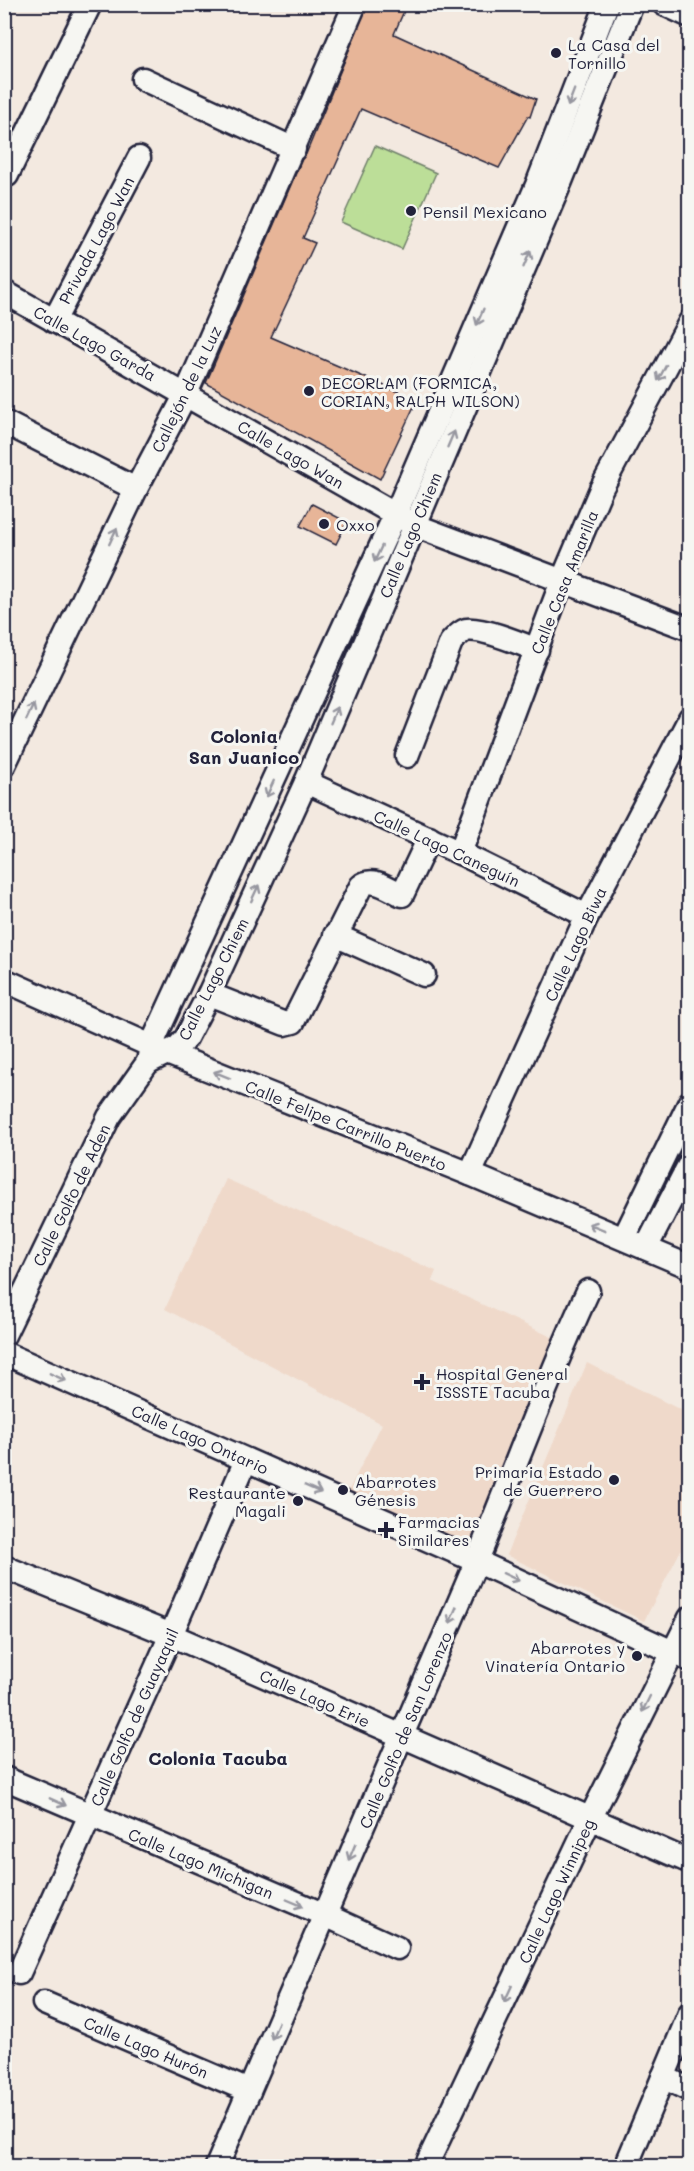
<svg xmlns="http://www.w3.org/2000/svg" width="694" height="2171" viewBox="0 0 694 2171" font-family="Mali,sans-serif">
	<rect width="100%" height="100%" fill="#f3e9e0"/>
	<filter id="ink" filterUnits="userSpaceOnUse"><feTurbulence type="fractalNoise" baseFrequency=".0167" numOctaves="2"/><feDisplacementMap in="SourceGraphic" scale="12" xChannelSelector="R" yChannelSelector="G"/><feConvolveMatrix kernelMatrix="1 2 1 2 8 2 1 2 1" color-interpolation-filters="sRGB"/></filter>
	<g filter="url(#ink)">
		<!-- built -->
		<g fill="#efd9ca">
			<polygon points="226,1179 436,1271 432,1281 558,1340 471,1550 347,1494 382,1424 165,1309"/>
			<polygon points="587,1363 689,1414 689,1549 683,1546 644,1621 506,1555"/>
		</g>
		<!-- green -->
		<polygon fill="#bcde98" stroke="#6f806a" stroke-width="1.5" points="375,146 436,173 402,249 341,222"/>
		<!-- building -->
		<g fill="#e7b598" stroke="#22223b" stroke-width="1.5">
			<polygon points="368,4 407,4 394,34 536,99 530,117 528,116 499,168 361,109 303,238 315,243 271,337 417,400 380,479 206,383 302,159 306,154"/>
			<polygon points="312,504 347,522 336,544 300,526"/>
		</g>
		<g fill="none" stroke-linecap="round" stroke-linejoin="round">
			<defs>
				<g id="minor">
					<polyline points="664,4 690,16"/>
					<polyline points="143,79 294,149"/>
					<polyline points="7,175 90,4"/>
					<polyline points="4,292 414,525 690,629"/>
					<polyline points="54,321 139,158"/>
					<polyline points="4,422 136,489"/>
					<path d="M407,756L451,642C456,637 460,632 466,630C481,627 522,644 537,650"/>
					<polyline points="4,765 136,489 186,394 355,4"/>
					<polyline points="306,782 460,853 587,916"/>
					<polyline points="460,853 562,581 601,489 690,322"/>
					<polyline points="335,935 424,975"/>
					<polyline points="4,980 167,1053 470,1174 690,1267"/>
					<path d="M209,994L285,1024L293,1022L361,886C373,876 390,889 402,895L429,838"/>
					<polyline points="148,1062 167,1053 178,1047 186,1038 209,994 306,782 561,181 632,4"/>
					<polyline points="470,1174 587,916 690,718"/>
					<polyline points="624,1238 690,1102"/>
					<polyline points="646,1248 690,1163"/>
					<polyline points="4,1335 109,1117 148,1062 151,1046 396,513 537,185 607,4"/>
					<polyline points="4,1353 476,1561 690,1660"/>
					<polyline points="4,1567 171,1635 690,1862"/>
					<polyline points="4,1778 325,1915 397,1948"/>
					<polyline points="19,1973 171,1635 246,1460"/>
					<polyline points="44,2003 249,2091"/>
					<polyline points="663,2077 690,2090"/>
					<path d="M217,2166C303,1966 390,1766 475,1565C513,1474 546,1381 588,1291"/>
					<polyline points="426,2166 590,1819 690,1618"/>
					<polyline points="626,2166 690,2013"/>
				</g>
			</defs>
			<!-- minor casing -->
			<use href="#minor" stroke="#22223b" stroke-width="27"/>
			<!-- minor -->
			<use href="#minor" stroke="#f6f6f2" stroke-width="22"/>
		</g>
		<!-- one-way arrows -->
		<defs><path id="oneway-shaft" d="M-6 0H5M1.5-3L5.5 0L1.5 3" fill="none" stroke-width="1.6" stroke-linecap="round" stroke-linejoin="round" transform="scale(1.5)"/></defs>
		<g stroke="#9797a0">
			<use href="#oneway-shaft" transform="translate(571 98) rotate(111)"/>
			<use href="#oneway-shaft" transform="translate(527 259) rotate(-67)"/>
			<use href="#oneway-shaft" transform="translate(480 317) rotate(113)"/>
			<use href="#oneway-shaft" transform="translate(662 373) rotate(118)"/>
			<use href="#oneway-shaft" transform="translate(451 439) rotate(-67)"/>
			<use href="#oneway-shaft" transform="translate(113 536) rotate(-65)"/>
			<use href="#oneway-shaft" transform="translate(378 554) rotate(115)"/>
			<use href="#oneway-shaft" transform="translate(30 712) rotate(-65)"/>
			<use href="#oneway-shaft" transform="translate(334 715) rotate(-67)"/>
			<use href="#oneway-shaft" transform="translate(270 789) rotate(115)"/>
			<use href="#oneway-shaft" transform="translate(255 893) rotate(-65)"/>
			<use href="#oneway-shaft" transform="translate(222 1075) rotate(-158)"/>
			<use href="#oneway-shaft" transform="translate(597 1227) rotate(-158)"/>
			<use href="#oneway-shaft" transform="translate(58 1377) rotate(24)"/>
			<use href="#oneway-shaft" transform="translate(313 1489) rotate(24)"/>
			<use href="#oneway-shaft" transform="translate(511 1577) rotate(25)"/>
			<use href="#oneway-shaft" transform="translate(453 1615) rotate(113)"/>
			<use href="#oneway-shaft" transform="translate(646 1704) rotate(116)"/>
			<use href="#oneway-shaft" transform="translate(58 1802) rotate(24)"/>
			<use href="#oneway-shaft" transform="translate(352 1852) rotate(113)"/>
			<use href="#oneway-shaft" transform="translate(295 1903) rotate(23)"/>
			<use href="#oneway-shaft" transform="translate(508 1994) rotate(115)"/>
			<use href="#oneway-shaft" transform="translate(275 2031) rotate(114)"/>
		</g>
	</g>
	<!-- markers -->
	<g fill="#22223b" stroke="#f6f6f2" stroke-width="2">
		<circle cx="556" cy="53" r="6"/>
		<circle cx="411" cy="211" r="6"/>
		<circle cx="309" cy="391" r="6"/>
		<circle cx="324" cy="524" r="6"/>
		<path d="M419 1373h6v6h6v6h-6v6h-6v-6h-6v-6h6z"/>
		<circle cx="614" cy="1480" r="6"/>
		<circle cx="343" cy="1490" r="6"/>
		<circle cx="298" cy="1501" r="6"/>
		<path d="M383 1521h6v6h6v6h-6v6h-6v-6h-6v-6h6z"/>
		<circle cx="637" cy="1656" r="6"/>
	</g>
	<g text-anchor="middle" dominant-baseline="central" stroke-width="6" stroke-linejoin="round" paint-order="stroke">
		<!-- poi labels -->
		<g font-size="16" fill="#22223b" stroke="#f6f6f2" text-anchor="start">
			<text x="568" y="44">La Casa del<tspan x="568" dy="18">Tornillo</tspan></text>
			<text x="423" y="211">Pensil Mexicano</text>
			<text x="321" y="382">DECORLAM (FORMICA,<tspan x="321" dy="18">CORIAN, RALPH WILSON)</tspan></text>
			<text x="336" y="524">Oxxo</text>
			<text x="436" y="1373">Hospital General<tspan x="436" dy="18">ISSSTE Tacuba</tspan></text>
			<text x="602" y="1471" text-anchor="end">Primaria Estado<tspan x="602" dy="18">de Guerrero</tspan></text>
			<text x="355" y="1481">Abarrotes<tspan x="355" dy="18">Génesis</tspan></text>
			<text x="286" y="1492" text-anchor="end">Restaurante<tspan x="286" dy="18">Magali</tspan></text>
			<text x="398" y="1521">Farmacias<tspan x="398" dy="18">Similares</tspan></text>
			<text x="625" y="1647" text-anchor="end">Abarrotes y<tspan x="625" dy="18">Vinatería Ontario</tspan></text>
		</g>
		<!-- street labels -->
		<g font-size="16" fill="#22223b" stroke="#f6f6f2">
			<text transform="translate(96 240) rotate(-62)">Privada Lago Wan</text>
			<text transform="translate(95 343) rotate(29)">Calle Lago Garda</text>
			<text transform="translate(186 389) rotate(-64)">Callejón de la Luz</text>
			<text transform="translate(291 454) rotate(30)">Calle Lago Wan</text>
			<text transform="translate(410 535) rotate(-67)">Calle Lago Chiem</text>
			<text transform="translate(564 582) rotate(-68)">Calle Casa Amarilla</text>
			<text transform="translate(447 848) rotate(25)">Calle Lago Caneguín</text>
			<text transform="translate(575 944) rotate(-65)">Calle Lago Biwa</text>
			<text transform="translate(213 979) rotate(-63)">Calle Lago Chiem</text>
			<text transform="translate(346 1125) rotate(22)">Calle Felipe Carrillo Puerto</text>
			<text transform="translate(71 1195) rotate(-64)">Calle Golfo de Aden</text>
			<text transform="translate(200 1439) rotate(24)">Calle Lago Ontario</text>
			<text transform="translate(315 1698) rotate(24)">Calle Lago Erie</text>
			<text transform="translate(134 1717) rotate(-66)">Calle Golfo de Guayaquil</text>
			<text transform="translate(405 1730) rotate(-67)">Calle Golfo de San Lorenzo</text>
			<text transform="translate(201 1863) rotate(23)">Calle Lago Michigan</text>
			<text transform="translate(556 1891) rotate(-65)">Calle Lago Winnipeg</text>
			<text transform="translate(146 2047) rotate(23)">Calle Lago Hurón</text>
		</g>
		<!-- neighbourhood labels -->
		<g font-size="18" font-weight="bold" fill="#22223b" stroke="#f6f6f2">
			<text x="244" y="736">Colonia<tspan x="244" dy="21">San Juanico</tspan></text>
			<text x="218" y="1758">Colonia Tacuba</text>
		</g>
	</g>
	<!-- margin -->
	<rect width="694" height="2171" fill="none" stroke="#f6f6f2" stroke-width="24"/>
	<rect x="12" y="12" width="670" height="2147" fill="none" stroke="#22223b" stroke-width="2" filter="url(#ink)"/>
</svg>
